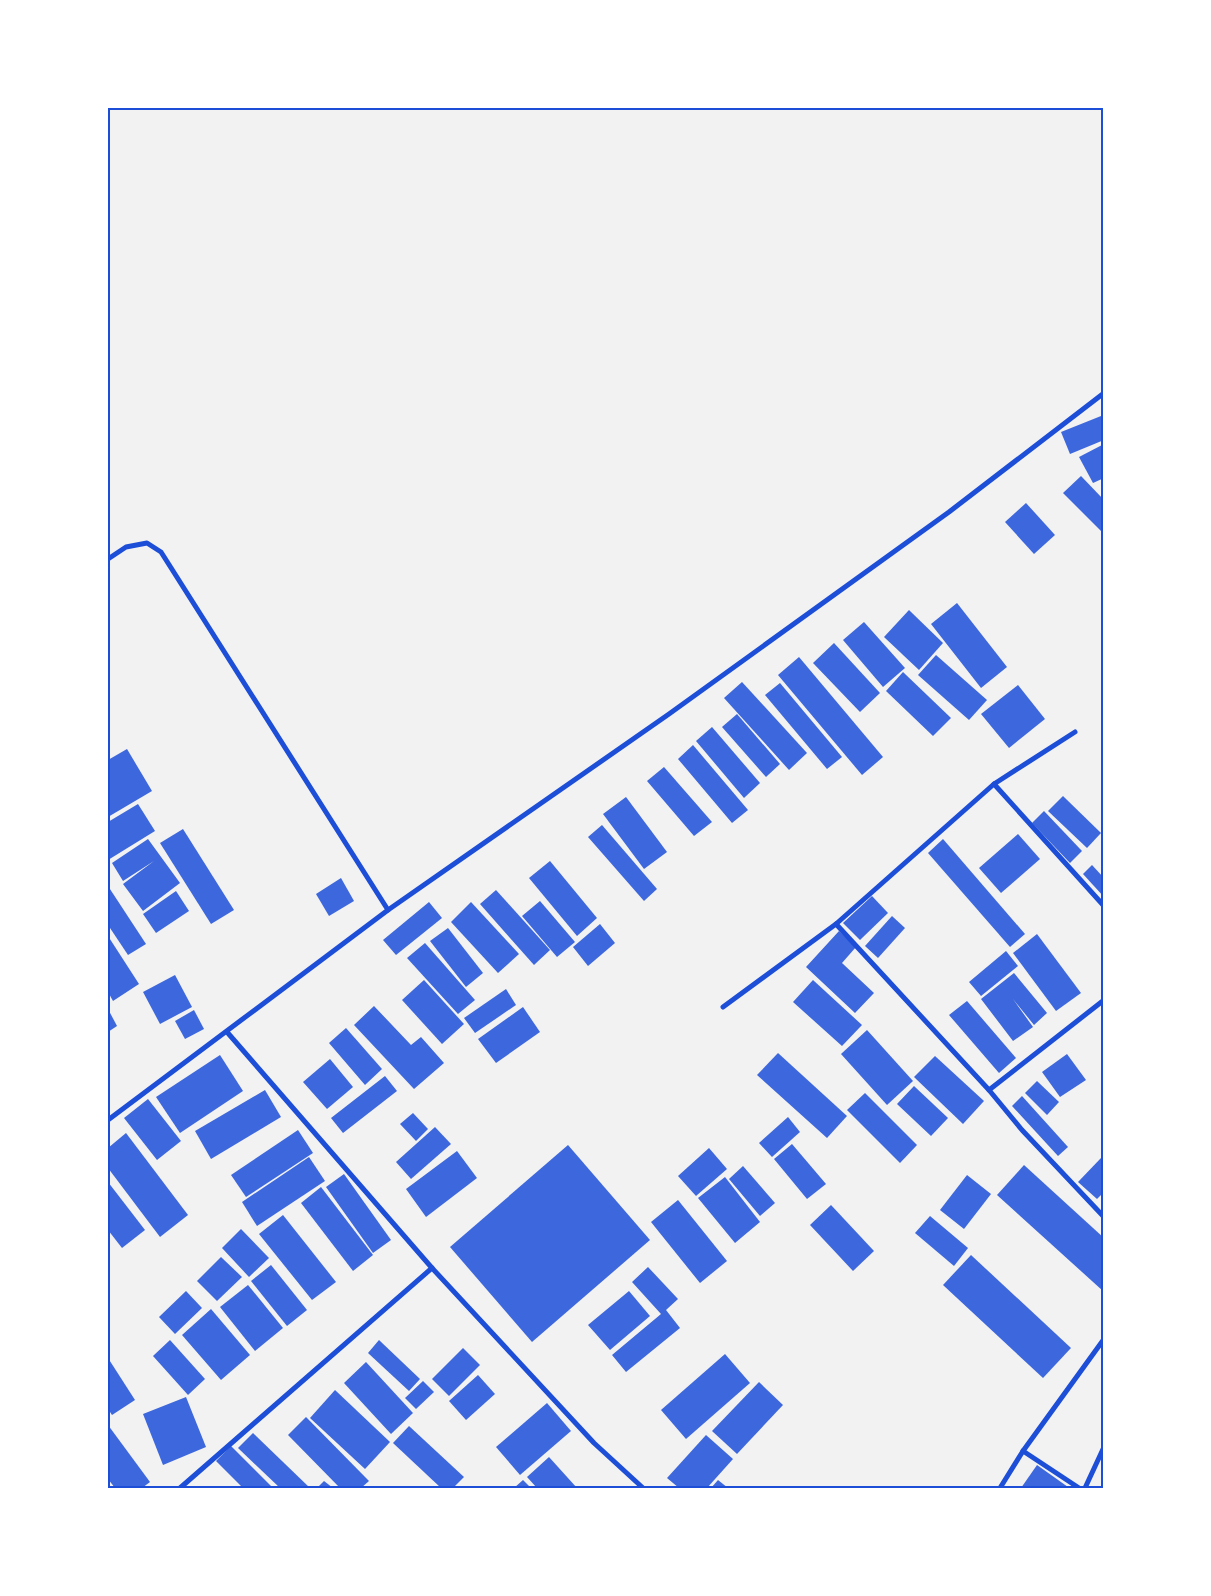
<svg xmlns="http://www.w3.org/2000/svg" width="1211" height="1596" viewBox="0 0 1211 1596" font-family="Ubuntu,sans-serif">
	<rect width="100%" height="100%" fill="#f2f2f2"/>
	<!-- building -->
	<g fill="#3d67dc">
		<polygon points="1101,416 1104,422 1104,440 1070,454 1061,432"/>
		<polygon points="1104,444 1104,478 1093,483 1079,457"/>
		<polygon points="1081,476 1104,500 1104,534 1063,493"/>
		<polygon points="1026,503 1055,535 1034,554 1005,522"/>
		<polygon points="957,603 1007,667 981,688 931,624"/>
		<polygon points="909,610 943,643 919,670 884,637"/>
		<polygon points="864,622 905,668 883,687 843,640"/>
		<polygon points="834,643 880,693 860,712 813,663"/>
		<polygon points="936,655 987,700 969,720 918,675"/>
		<polygon points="799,657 883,757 862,775 778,675"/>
		<polygon points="903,672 951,718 933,736 886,691"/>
		<polygon points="742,682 807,753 789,770 724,698"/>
		<polygon points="780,683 842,757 827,769 765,695"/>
		<polygon points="1018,685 1045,719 1009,748 981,714"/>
		<polygon points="737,714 780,764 766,777 722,727"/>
		<polygon points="712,727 760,783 744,798 696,741"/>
		<polygon points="693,745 748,810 732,823 678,759"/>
		<polygon points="127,749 152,791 108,817 108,760"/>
		<polygon points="664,767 712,822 694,836 647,781"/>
		<polygon points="1063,796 1101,833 1087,848 1048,811"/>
		<polygon points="626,797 667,852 644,869 603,814"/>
		<polygon points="138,804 155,831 108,860 108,822"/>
		<polygon points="1044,811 1082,851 1070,863 1032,823"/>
		<polygon points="602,825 657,889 644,901 588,837"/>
		<polygon points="183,829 234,910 211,924 160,843"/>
		<polygon points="1018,834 1040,859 1001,893 979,868"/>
		<polygon points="148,839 180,883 143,911 123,884 154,861 123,881 112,863"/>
		<polygon points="943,839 1025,934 1010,947 928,853"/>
		<polygon points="550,861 597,918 577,936 529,878"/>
		<polygon points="1092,865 1104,878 1104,897 1083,874"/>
		<polygon points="341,878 354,901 329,916 316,894"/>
		<polygon points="108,886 146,944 128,955 108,925"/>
		<polygon points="496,890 550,950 534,965 480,904"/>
		<polygon points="176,891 189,911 156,933 143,914"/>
		<polygon points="872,896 888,913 860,940 843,923"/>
		<polygon points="540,901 575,942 557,957 522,916"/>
		<polygon points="429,902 442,918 396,955 383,940"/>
		<polygon points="471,902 519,954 498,973 451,922"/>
		<polygon points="892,916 905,928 878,958 865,946"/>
		<polygon points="600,924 615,943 588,966 573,947"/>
		<polygon points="448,928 483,973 466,987 430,941"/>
		<polygon points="839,931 856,947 842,963 874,993 855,1013 806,967"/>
		<polygon points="1037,934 1081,993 1056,1011 1013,953"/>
		<polygon points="108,936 139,984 113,1001 108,992"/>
		<polygon points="425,943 475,1000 458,1014 407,958"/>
		<polygon points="1006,951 1018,966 981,996 969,982"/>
		<polygon points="1014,973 1047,1013 1034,1025 1013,999 1033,1027 1013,1041 981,999"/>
		<polygon points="175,975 192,1007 160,1024 143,992"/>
		<polygon points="424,980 464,1024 442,1044 402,1000"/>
		<polygon points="813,980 862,1025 842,1046 793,1002"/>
		<polygon points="506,989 516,1005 475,1033 464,1018"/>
		<polygon points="967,1001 1016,1058 999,1073 949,1015"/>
		<polygon points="374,1006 411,1045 421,1037 444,1063 414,1089 354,1025"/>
		<polygon points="523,1007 540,1032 496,1063 478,1039"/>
		<polygon points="108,1009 117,1026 108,1032"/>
		<polygon points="194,1010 204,1029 185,1039 175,1021"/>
		<polygon points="346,1028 382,1069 365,1085 329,1043"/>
		<polygon points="867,1030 913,1081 887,1105 841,1054"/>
		<polygon points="778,1053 847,1116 827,1138 757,1075"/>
		<polygon points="1067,1054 1086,1080 1060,1097 1042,1072"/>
		<polygon points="220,1055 243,1091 180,1133 156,1097"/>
		<polygon points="935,1056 984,1101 963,1124 914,1077"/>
		<polygon points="330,1059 353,1087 327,1109 303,1082"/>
		<polygon points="385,1076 397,1091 343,1133 331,1118"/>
		<polygon points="1037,1081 1059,1102 1047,1115 1025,1093"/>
		<polygon points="914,1086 948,1118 931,1136 897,1104"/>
		<polygon points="265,1090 281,1117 211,1159 195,1131"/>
		<polygon points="865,1093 917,1145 900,1163 847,1110"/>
		<polygon points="1022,1096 1068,1147 1058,1156 1012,1106"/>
		<polygon points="148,1099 181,1141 157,1160 124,1118"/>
		<polygon points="413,1113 428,1129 416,1141 400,1124"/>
		<polygon points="788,1117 800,1132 772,1157 759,1143"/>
		<polygon points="435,1127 451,1144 411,1179 396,1162"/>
		<polygon points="298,1130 313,1153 246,1197 231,1175"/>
		<polygon points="126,1133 188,1215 160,1237 108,1168 108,1148"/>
		<polygon points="792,1144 826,1184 807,1199 774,1159"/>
		<polygon points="568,1145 650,1240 532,1342 450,1247"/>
		<polygon points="709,1148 727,1169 696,1196 678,1176"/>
		<polygon points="457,1151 477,1178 426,1217 406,1189"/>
		<polygon points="309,1157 325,1181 257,1226 242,1202"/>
		<polygon points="1101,1158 1104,1160 1104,1192 1097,1199 1078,1182"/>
		<polygon points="1024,1165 1104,1238 1103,1291 997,1195"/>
		<polygon points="743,1166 775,1203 760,1216 729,1179"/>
		<polygon points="344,1174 391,1240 373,1253 326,1187"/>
		<polygon points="967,1175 991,1194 964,1229 940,1210"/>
		<polygon points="725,1177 760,1222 735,1243 698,1198"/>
		<polygon points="108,1182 145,1230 122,1248 108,1230"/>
		<polygon points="321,1187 373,1255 353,1271 301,1203"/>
		<polygon points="678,1200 727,1261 700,1283 651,1222"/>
		<polygon points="831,1205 874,1251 853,1271 810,1225"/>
		<polygon points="283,1215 336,1282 312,1300 259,1234"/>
		<polygon points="930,1216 968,1248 954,1266 915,1233"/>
		<polygon points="241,1229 269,1258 249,1277 222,1248"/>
		<polygon points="971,1255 1071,1348 1043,1378 943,1285"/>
		<polygon points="221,1257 242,1277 217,1301 197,1281"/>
		<polygon points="271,1265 307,1310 287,1326 251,1281"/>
		<polygon points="648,1267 678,1299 666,1310 680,1328 626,1372 612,1355 661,1314 632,1282"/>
		<polygon points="248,1285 283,1328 255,1351 220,1307"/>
		<polygon points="186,1291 202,1308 175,1334 159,1317"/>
		<polygon points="629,1291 650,1316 610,1350 588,1325"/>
		<polygon points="211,1309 250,1355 221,1380 182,1335"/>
		<polygon points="170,1340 205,1379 188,1395 153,1356"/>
		<polygon points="379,1340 420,1379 409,1391 368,1353"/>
		<polygon points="463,1348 480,1365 449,1396 432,1379"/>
		<polygon points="725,1354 750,1383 686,1439 661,1410"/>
		<polygon points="108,1358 135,1400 112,1415 108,1409"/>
		<polygon points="366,1362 413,1413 391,1434 344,1383"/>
		<polygon points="478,1375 495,1394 466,1420 449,1401"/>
		<polygon points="423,1381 434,1392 416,1409 405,1398"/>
		<polygon points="759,1382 783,1405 737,1454 712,1431"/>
		<polygon points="335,1390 390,1442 365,1469 310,1418"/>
		<polygon points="186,1397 206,1447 163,1465 143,1414"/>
		<polygon points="547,1403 571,1431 520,1475 496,1447"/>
		<polygon points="306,1417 369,1481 361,1488 340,1488 288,1435"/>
		<polygon points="108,1425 150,1482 142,1488 115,1488 108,1479"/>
		<polygon points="409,1426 464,1477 453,1488 441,1488 393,1443"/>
		<polygon points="253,1433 310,1488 280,1488 238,1448"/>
		<polygon points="706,1435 733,1459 707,1488 679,1488 667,1478"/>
		<polygon points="231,1446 273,1488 243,1488 216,1461"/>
		<polygon points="549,1457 577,1488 537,1488 527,1477"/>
		<polygon points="1037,1465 1068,1487 1067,1488 1021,1488"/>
		<polygon points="523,1480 531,1488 514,1488"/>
		<polygon points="718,1480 728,1488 711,1488"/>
		<polygon points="324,1481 333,1488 317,1488"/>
	</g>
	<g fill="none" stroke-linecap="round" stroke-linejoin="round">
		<!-- minor -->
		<g stroke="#1d4ed8" stroke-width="5">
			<polyline points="108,559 126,547 147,543 161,552 388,910"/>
			<polyline points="994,784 1075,732"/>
			<polyline points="836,924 989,1090"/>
			<polyline points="1104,1000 989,1090 1022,1130 1104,1217"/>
			<polyline points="723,1007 836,924 994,784 1104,906"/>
			<polyline points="227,1032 432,1268 594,1443 643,1488"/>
			<polyline points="108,1120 388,910 669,714 949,512 1104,393"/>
			<polyline points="1023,1451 1079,1488"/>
			<polyline points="180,1488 432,1268"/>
			<polyline points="1000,1488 1023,1451 1104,1339"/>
			<polyline points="1085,1488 1104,1447"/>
		</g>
	</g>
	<!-- border -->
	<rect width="1211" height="1596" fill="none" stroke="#ffffff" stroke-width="218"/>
	<rect x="109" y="109" width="993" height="1378" fill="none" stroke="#1d4ed8" stroke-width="2"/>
</svg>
